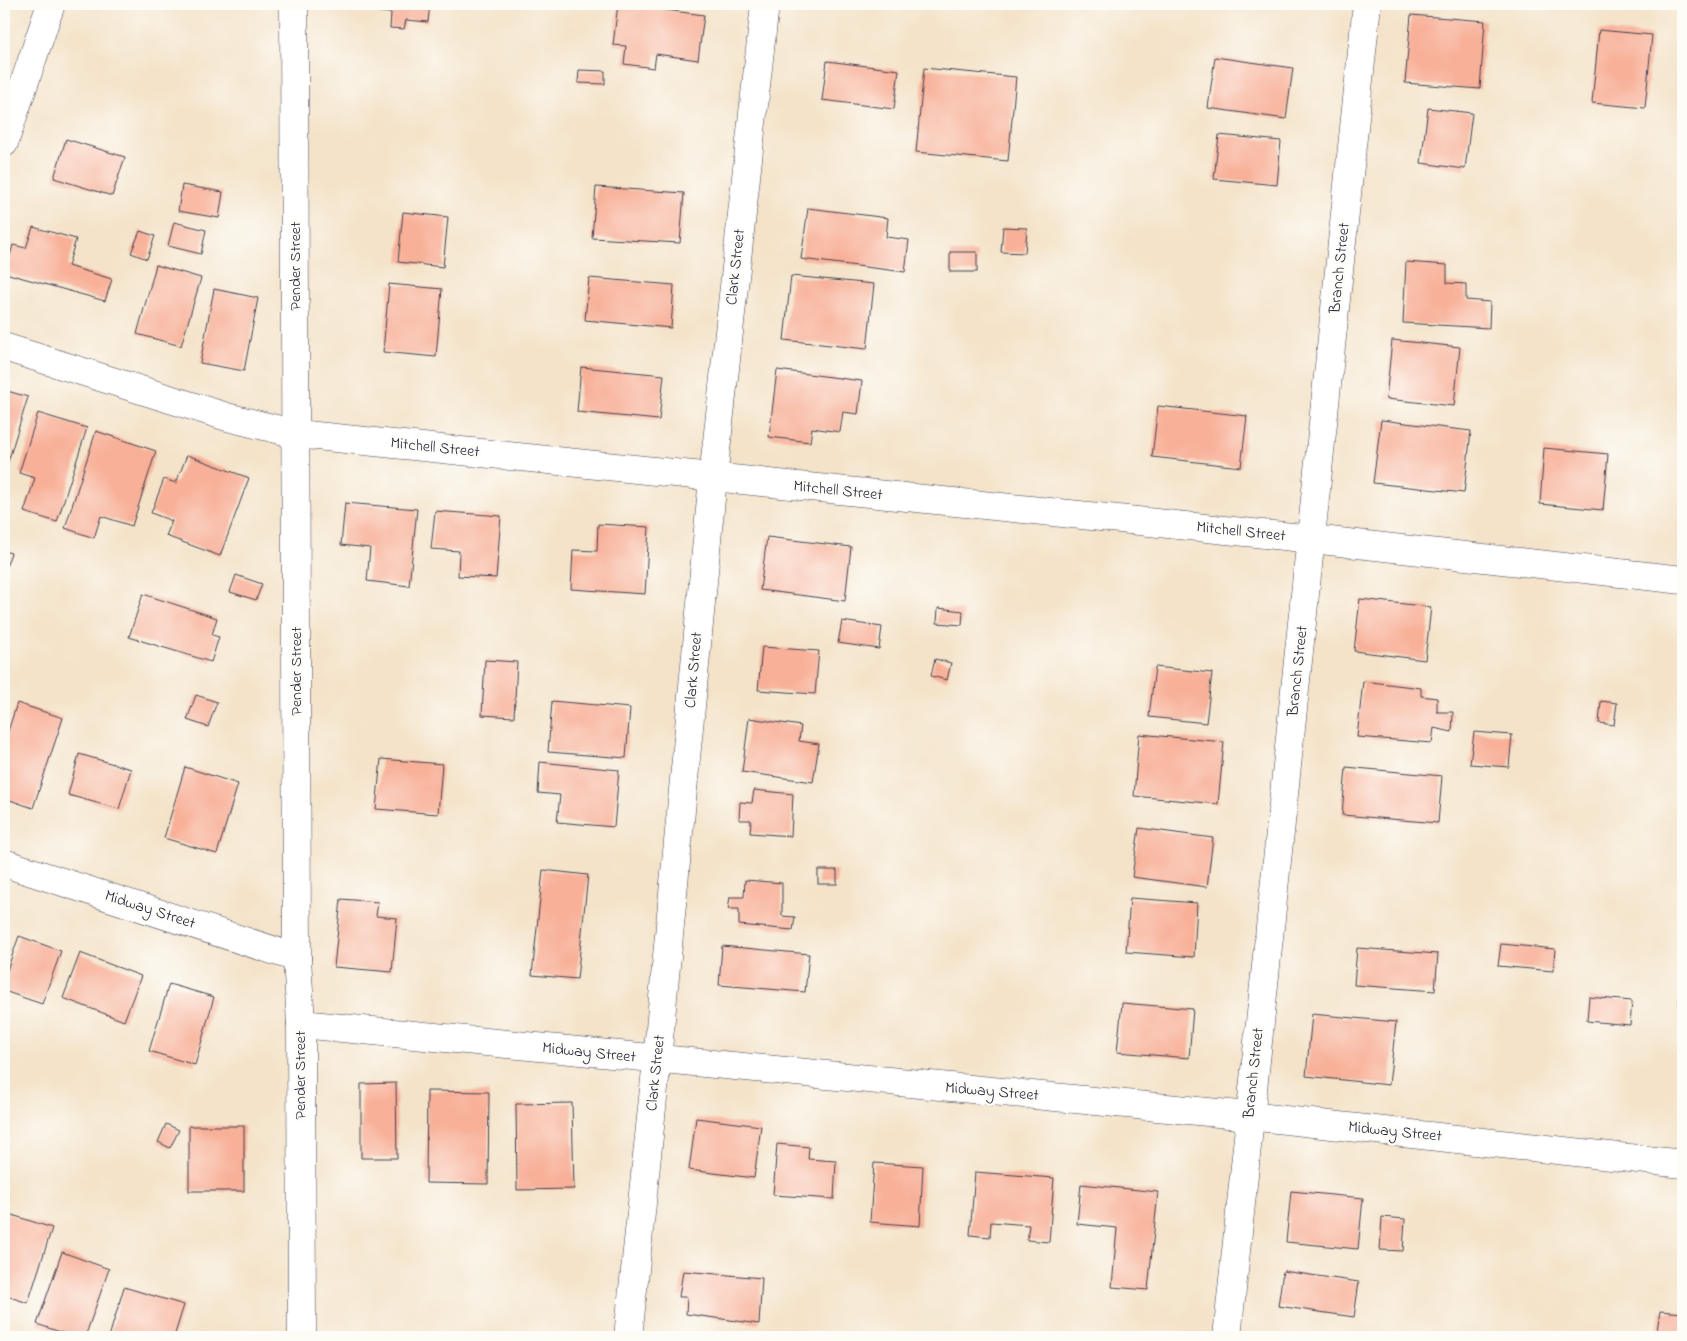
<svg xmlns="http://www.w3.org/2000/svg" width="1687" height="1341" viewBox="0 0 1687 1341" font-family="'Indie Flower',sans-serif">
	<rect width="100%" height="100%" fill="#fdfcf7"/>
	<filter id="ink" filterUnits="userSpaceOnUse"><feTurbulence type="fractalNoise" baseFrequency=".02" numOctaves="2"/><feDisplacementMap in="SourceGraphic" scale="10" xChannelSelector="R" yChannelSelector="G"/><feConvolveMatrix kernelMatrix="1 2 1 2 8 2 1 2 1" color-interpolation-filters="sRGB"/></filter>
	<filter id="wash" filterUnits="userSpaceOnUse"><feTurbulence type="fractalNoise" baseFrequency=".0096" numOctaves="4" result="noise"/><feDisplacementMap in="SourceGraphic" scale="20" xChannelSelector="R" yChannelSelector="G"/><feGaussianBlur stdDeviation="1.12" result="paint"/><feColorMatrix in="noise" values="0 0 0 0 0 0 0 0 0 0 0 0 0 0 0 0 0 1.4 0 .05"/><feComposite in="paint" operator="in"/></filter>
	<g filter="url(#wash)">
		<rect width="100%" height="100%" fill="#f4e3c9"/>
		<g id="blocks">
			<!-- building -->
			<g fill="#f8b098">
				<polygon points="380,4 430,4 428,22 406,20 404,29 390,28 391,13 379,12"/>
				<polygon points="618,4 704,15 698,60 656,54 654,68 624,64 626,46 613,45"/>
				<polygon points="1411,15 1485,21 1480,89 1405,83"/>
				<polygon points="1599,30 1652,35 1645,108 1592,103"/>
				<polygon points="1215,57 1293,68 1286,119 1208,108"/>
				<polygon points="827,61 899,70 894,109 822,100"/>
				<polygon points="924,68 1016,77 1008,161 916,152"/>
				<polygon points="579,70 605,71 605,84 578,83"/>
				<polygon points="1428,108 1472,113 1465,169 1421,163"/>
				<polygon points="1219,135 1281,141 1277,185 1214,179"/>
				<polygon points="66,139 125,157 112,196 54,178"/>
				<polygon points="182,185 223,192 219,218 178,211"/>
				<polygon points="596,187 684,193 680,243 592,238"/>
				<polygon points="808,208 888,218 886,237 909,240 905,272 801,259"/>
				<polygon points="403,212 448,217 443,267 398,262"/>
				<polygon points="174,222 206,230 201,254 168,246"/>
				<polygon points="33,227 76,239 68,266 112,279 105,301 5,273 13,245 26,248"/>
				<polygon points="1003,227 1027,228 1025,253 1001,252"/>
				<polygon points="140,231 155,236 147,259 131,253"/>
				<rect x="950" y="252" width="27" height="20"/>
				<polygon points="1406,262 1447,265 1447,283 1466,284 1466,300 1490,302 1489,328 1403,323"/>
				<polygon points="156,265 201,278 181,346 137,334"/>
				<polygon points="791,276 874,284 867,349 784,340"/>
				<polygon points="589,278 674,285 671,328 585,320"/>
				<polygon points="389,284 442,289 436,357 383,352"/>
				<polygon points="214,289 258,298 244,371 200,363"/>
				<polygon points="1392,340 1460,347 1454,406 1386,399"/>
				<polygon points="581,367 664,375 659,420 577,412"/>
				<polygon points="777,370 862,381 858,414 843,412 840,432 812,428 810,442 769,437"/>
				<polygon points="4,390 28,397 4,475"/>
				<polygon points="1158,406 1247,416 1241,467 1152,457"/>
				<polygon points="38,413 87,428 57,522 24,512 35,478 19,473"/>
				<polygon points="1381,420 1471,431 1464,493 1373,483"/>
				<polygon points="96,431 156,451 132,526 101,516 94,538 65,528"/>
				<polygon points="1544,448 1608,454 1603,510 1540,504"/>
				<polygon points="187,455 249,478 220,556 166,536 172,521 151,513 164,479 176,483"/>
				<polygon points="345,503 417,509 409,586 367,581 370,548 341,545"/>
				<polygon points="435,511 501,516 496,578 458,576 459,551 431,549"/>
				<polygon points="598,524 649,527 645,594 571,589 573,550 597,551"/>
				<polygon points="767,537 851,547 845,601 760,590"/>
				<polygon points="4,551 11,553 4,573"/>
				<polygon points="236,575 262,584 256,600 230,592"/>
				<polygon points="143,594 217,618 212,635 219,637 211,662 129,637"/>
				<polygon points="1360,599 1431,607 1425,660 1354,651"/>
				<polygon points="938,608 963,611 962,625 937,623"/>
				<polygon points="842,621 882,627 879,649 838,643"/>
				<polygon points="762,647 819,651 815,694 758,690"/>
				<polygon points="935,659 951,663 947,680 931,676"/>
				<polygon points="485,660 517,662 514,717 482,715"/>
				<polygon points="1155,667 1212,673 1206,723 1149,717"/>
				<polygon points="1363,681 1421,688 1421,696 1437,698 1437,712 1453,712 1452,732 1434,728 1432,743 1357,737"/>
				<polygon points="196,695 217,702 208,727 187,720"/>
				<polygon points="552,701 630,708 626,758 548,752"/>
				<polygon points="1601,701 1617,703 1614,725 1599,723"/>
				<polygon points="17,703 63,718 33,808 4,798 4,744"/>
				<polygon points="749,718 801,726 799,741 819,744 813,782 742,772"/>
				<polygon points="1474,732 1512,735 1509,767 1470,764"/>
				<polygon points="1139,734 1224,742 1218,804 1134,796"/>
				<polygon points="79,754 131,769 119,809 68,795"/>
				<polygon points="381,759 442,764 438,814 376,809"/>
				<polygon points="540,762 619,770 614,827 557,822 560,795 538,793"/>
				<polygon points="185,767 238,784 217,854 164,838"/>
				<polygon points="1346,767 1442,776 1438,823 1342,815"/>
				<polygon points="754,790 793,794 791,836 750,833 751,820 739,820 740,802 752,803"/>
				<polygon points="1139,828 1213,838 1207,887 1132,877"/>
				<polygon points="543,870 588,875 577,979 532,975"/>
				<rect x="818" y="870" width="19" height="14"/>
				<polygon points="745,880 782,883 782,916 795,917 793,930 739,925 739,909 728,909 730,897 744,897"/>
				<polygon points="1130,898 1197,903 1194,957 1126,952"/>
				<polygon points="341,899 378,902 376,916 397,918 392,972 334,967"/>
				<polygon points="19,936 61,951 42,1004 4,991 4,979"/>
				<polygon points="1501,944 1555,949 1553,971 1498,966"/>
				<polygon points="722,946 809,954 805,992 719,985"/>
				<polygon points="1357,948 1438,954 1435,991 1354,985"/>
				<polygon points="80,953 141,976 124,1021 63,998"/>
				<polygon points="1682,961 1683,961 1683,1005 1679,1005"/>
				<polygon points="169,984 214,997 195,1065 149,1051"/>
				<polygon points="1589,997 1632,1001 1630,1025 1587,1021"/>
				<polygon points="1122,1003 1193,1009 1189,1058 1117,1052"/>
				<polygon points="1312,1014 1396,1022 1389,1085 1306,1076"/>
				<polygon points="396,1083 397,1158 361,1158 361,1084"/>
				<polygon points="427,1091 489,1092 488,1184 426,1183"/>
				<polygon points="572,1103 574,1189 517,1190 516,1104"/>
				<polygon points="696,1118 761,1126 754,1178 689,1170"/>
				<polygon points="166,1124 179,1130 170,1148 158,1142"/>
				<rect x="189" y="1126" width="55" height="65"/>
				<polygon points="777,1144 809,1147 808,1159 836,1161 834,1199 773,1195"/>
				<polygon points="874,1163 923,1166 920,1226 870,1222"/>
				<polygon points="975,1172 1054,1178 1049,1242 1027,1240 1029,1225 991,1222 990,1237 970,1235"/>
				<polygon points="1081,1184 1158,1192 1148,1290 1112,1287 1117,1228 1077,1224"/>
				<polygon points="1291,1191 1363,1198 1358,1249 1286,1242"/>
				<polygon points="6,1213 52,1228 28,1303 4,1295 4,1222"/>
				<polygon points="1382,1217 1405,1219 1403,1251 1380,1250"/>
				<polygon points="62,1252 109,1269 85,1337 74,1337 37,1324"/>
				<polygon points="683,1271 762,1278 759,1324 686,1314 687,1297 679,1297"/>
				<polygon points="1283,1271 1359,1282 1354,1317 1278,1306"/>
				<polygon points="124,1287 184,1305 174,1337 109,1337"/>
				<polygon points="1660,1311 1683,1313 1683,1337 1656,1337"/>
				<polygon points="377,1334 394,1336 394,1337 377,1337"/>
			</g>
		</g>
	</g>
	<g filter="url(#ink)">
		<use href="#blocks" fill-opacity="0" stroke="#423f50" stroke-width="1"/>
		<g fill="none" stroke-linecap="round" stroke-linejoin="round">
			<defs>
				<g id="minor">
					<polyline points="294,4 297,958 301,1024 302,1337"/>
					<polyline points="4,143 51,4"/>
					<polyline points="4,347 227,417 297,434 1312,539 1683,580"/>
					<polyline points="4,863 297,958"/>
					<polyline points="301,1024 1249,1116 1683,1164"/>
					<polyline points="628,1337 657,1060 713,478 765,4"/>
					<polyline points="1227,1337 1367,4"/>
				</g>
			</defs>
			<!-- minor casing -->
			<use href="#minor" stroke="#423f50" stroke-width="29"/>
			<!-- minor -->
			<use href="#minor" stroke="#fff" stroke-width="28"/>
		</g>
	</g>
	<g text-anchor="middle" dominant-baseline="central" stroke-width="5" stroke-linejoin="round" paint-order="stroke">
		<!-- street labels -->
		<g font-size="16" fill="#22223b" stroke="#fdfcf7">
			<text transform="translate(296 266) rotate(-90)">Pender Street</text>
			<text transform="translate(736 267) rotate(-84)">Clark Street</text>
			<text transform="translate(1340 268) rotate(-84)">Branch Street</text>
			<text transform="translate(435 448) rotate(6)">Mitchell Street</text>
			<text transform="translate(838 491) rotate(6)">Mitchell Street</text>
			<text transform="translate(1241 532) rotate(6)">Mitchell Street</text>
			<text transform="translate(694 670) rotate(-85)">Clark Street</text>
			<text transform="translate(297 671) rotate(-90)">Pender Street</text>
			<text transform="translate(1298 671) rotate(-84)">Branch Street</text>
			<text transform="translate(150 910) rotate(18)">Midway Street</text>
			<text transform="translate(589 1053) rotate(6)">Midway Street</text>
			<text transform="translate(656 1073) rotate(-84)">Clark Street</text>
			<text transform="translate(1254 1073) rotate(-84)">Branch Street</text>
			<text transform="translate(301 1075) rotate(-90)">Pender Street</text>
			<text transform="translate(992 1092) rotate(5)">Midway Street</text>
			<text transform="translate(1395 1132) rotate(6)">Midway Street</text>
		</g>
	</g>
	<!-- margin -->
	<rect width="1687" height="1341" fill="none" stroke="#fdfcf7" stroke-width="20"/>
</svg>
